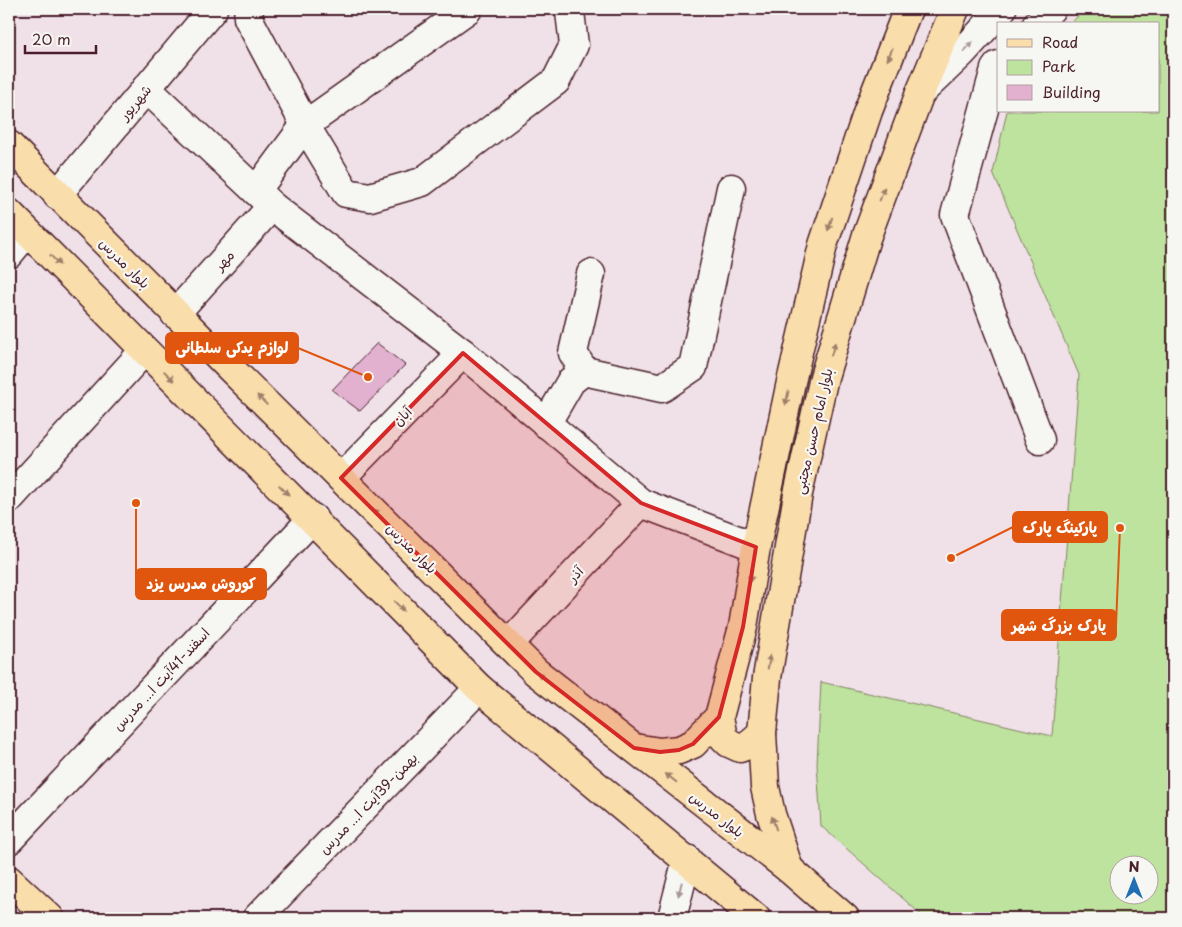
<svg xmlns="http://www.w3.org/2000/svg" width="1182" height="927" viewBox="0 0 1182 927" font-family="'Playpen Sans','Playpen Sans Arabic',sans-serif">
	<rect width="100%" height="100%" fill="#f0e1e8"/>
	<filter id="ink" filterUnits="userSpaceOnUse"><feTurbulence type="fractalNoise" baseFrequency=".02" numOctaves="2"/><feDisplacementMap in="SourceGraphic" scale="10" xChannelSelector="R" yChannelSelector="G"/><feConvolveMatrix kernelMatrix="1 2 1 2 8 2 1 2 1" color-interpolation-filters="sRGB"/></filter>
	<g filter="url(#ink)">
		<!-- green -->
		<path fill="#bde39e" stroke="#848164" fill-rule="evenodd" d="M1085,9H1173V918H925L821,826L817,764L821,682L1052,736L1079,375L993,173L1007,111H1158V24H1070ZM1120,864H1150V894H1120Z"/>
		<!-- building -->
		<polygon fill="#e2b1d0" stroke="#4a1f2b" points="377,343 405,365 360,411 332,390"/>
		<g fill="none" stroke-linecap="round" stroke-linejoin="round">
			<defs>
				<g id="minor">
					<polyline points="249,9 248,18 305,125 346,193 370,197 422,182 556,81 574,45 570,12 568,9"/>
					<polyline points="1037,24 1051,9"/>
					<polyline points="998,65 995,69 955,215 1040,440"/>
					<polyline points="146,88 272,206 463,353 641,503 756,547"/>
					<polyline points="920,93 962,53 1002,9"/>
					<polyline points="256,191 305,125 468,9"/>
					<polyline points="57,195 213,9"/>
					<polyline points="9,254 27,232"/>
					<polyline points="175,314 272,206"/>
					<polyline points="584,371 573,353 591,274"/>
					<polyline points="546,424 571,381 584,371 662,388 693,367 731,188"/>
					<polyline points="341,478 463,353"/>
					<polyline points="9,499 144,351"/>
					<polyline points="509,644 641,503"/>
					<polyline points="9,840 313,518"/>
					<polyline points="257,918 479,688"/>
					<polyline points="672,918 687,859"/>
				</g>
				<g id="major">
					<polyline points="9,145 226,364 536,672 789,869 845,918"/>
					<polyline points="9,213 479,688 756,918"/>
					<polyline points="719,717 723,737 729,743 740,748 748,745 762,733"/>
					<polyline points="634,748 660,752 679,750 693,744 719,717 743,627 756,547 791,382 823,245 868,111 908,9"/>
					<polyline points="789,869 771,814 765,787 762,733 767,678 798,494 824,377 866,238 920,93 955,9"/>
					<polyline points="9,880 50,918"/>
				</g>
			</defs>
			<!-- minor casing -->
			<use href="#minor" stroke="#4a1f2b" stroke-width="31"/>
			<!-- major casing -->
			<use href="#major" stroke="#4a1f2b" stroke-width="31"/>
			<!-- minor -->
			<use href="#minor" stroke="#f6f6f2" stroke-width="28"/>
			<!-- major -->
			<use href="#major" stroke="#f9deab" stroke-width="28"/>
		</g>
		<!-- one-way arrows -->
		<defs><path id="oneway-solid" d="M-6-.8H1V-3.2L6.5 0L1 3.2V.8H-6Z" transform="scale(1.25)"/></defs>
		<g fill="#a99598">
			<use href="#oneway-solid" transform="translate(968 47) rotate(-48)"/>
			<use href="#oneway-solid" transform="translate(680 889) rotate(104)"/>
		</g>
		<g fill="#a27e6b">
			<use href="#oneway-solid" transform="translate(890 54) rotate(112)"/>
			<use href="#oneway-solid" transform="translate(882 194) rotate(-70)"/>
			<use href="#oneway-solid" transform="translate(830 224) rotate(108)"/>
			<use href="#oneway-solid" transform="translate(55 260) rotate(46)"/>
			<use href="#oneway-solid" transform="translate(833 349) rotate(-73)"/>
			<use href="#oneway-solid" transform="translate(169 376) rotate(45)"/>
			<use href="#oneway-solid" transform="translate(787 398) rotate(102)"/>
			<use href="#oneway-solid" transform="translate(262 400) rotate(-135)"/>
			<use href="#oneway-solid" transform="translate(284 490) rotate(45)"/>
			<use href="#oneway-solid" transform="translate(378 514) rotate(-135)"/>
			<use href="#oneway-solid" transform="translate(751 575) rotate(99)"/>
			<use href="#oneway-solid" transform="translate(399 606) rotate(45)"/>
			<use href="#oneway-solid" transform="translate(769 662) rotate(-80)"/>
			<use href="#oneway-solid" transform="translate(543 677) rotate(-142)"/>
			<use href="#oneway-solid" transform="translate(671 778) rotate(-142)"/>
			<use href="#oneway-solid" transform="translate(774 823) rotate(-108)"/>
		</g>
	</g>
	<!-- marked area -->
	<path fill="#d62828" fill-opacity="0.2" stroke="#d62828" stroke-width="4" stroke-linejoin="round" d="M463,353L641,503L756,547L743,627L719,717L693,744L679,750L660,752L634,748L536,672L341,478Z"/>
	<g text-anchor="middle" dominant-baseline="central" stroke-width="4.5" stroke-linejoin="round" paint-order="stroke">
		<!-- street labels -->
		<g font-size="14" fill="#4a1f2b" stroke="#f6f6f2">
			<text transform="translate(135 102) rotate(-50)">شهریور</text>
			<text transform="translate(224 260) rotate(-48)">مهر</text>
			<text transform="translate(125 263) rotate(45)">بلوار مدرس</text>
			<text transform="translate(402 416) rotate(-46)">آبان</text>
			<text transform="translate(813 431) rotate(-77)">بلوار امام حسن مجتبی</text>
			<text transform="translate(412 548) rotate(45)">بلوار مدرس</text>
			<text transform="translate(575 574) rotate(-47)">آذر</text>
			<text transform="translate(161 679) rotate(-47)">اسفند-41آیت ا... مدرس</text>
			<text transform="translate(368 803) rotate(-46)">بهمن-39آیت ا... مدرس</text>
			<text transform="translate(717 814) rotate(38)">بلوار مدرس</text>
		</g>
	</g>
	<!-- callouts -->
	<path fill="none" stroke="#e0560e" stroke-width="2" d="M368 377L298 348M951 558L1013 527M136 503L136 584M1120 528L1116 625"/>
	<g fill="#e0560e" stroke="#f6f6f2" stroke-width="2">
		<circle cx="368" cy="377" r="5"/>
		<circle cx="951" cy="558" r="5"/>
		<circle cx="136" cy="503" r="5"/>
		<circle cx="1120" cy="528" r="5"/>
	</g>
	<g fill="#e0560e" stroke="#e0560e" stroke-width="2">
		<rect x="166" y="333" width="132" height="30" rx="5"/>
		<rect x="1013" y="512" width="94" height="30" rx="5"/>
		<rect x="136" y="569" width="130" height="30" rx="5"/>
		<rect x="1002" y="610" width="114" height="30" rx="5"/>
	</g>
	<g font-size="15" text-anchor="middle" font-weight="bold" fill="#fff">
		<text x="232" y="353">لوازم یدکی سلطانی</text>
		<text x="1060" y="533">پارکینگ پارک</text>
		<text x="201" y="589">کوروش مدرس یزد</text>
		<text x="1059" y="631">پارک بزرگ شهر</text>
	</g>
	<!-- margin -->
	<rect width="1182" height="927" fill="none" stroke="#f6f6f2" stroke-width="30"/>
	<rect x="15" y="15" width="1152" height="897" fill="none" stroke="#4a1f2b" stroke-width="2" filter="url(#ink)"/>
	<!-- legend -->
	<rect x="997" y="22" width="162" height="90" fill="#f6f6f2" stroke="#b1a0a2"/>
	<rect x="1007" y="39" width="25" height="8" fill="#f9deab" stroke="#b1a0a2"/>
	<text x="1042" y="48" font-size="15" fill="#4a1f2b">Road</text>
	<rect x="1007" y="60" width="25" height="15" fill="#bde39e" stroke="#b1a0a2"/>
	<text x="1042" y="72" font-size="15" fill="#4a1f2b">Park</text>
	<rect x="1007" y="85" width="25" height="15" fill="#e2b1d0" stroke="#b1a0a2"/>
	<text x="1042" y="98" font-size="15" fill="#4a1f2b">Building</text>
	<!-- north arrow -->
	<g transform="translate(1134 880)"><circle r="24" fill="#f6f6f2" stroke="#b1a0a2"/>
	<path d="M0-4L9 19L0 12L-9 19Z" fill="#1f6fb2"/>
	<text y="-8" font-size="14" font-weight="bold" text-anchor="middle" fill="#4a1f2b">N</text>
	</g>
	<!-- scale -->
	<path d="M25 45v8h71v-8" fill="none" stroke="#4a1f2b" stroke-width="2.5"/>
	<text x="32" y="45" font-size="15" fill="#4a1f2b" stroke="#f6f6f2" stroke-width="4" paint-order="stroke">20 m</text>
</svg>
